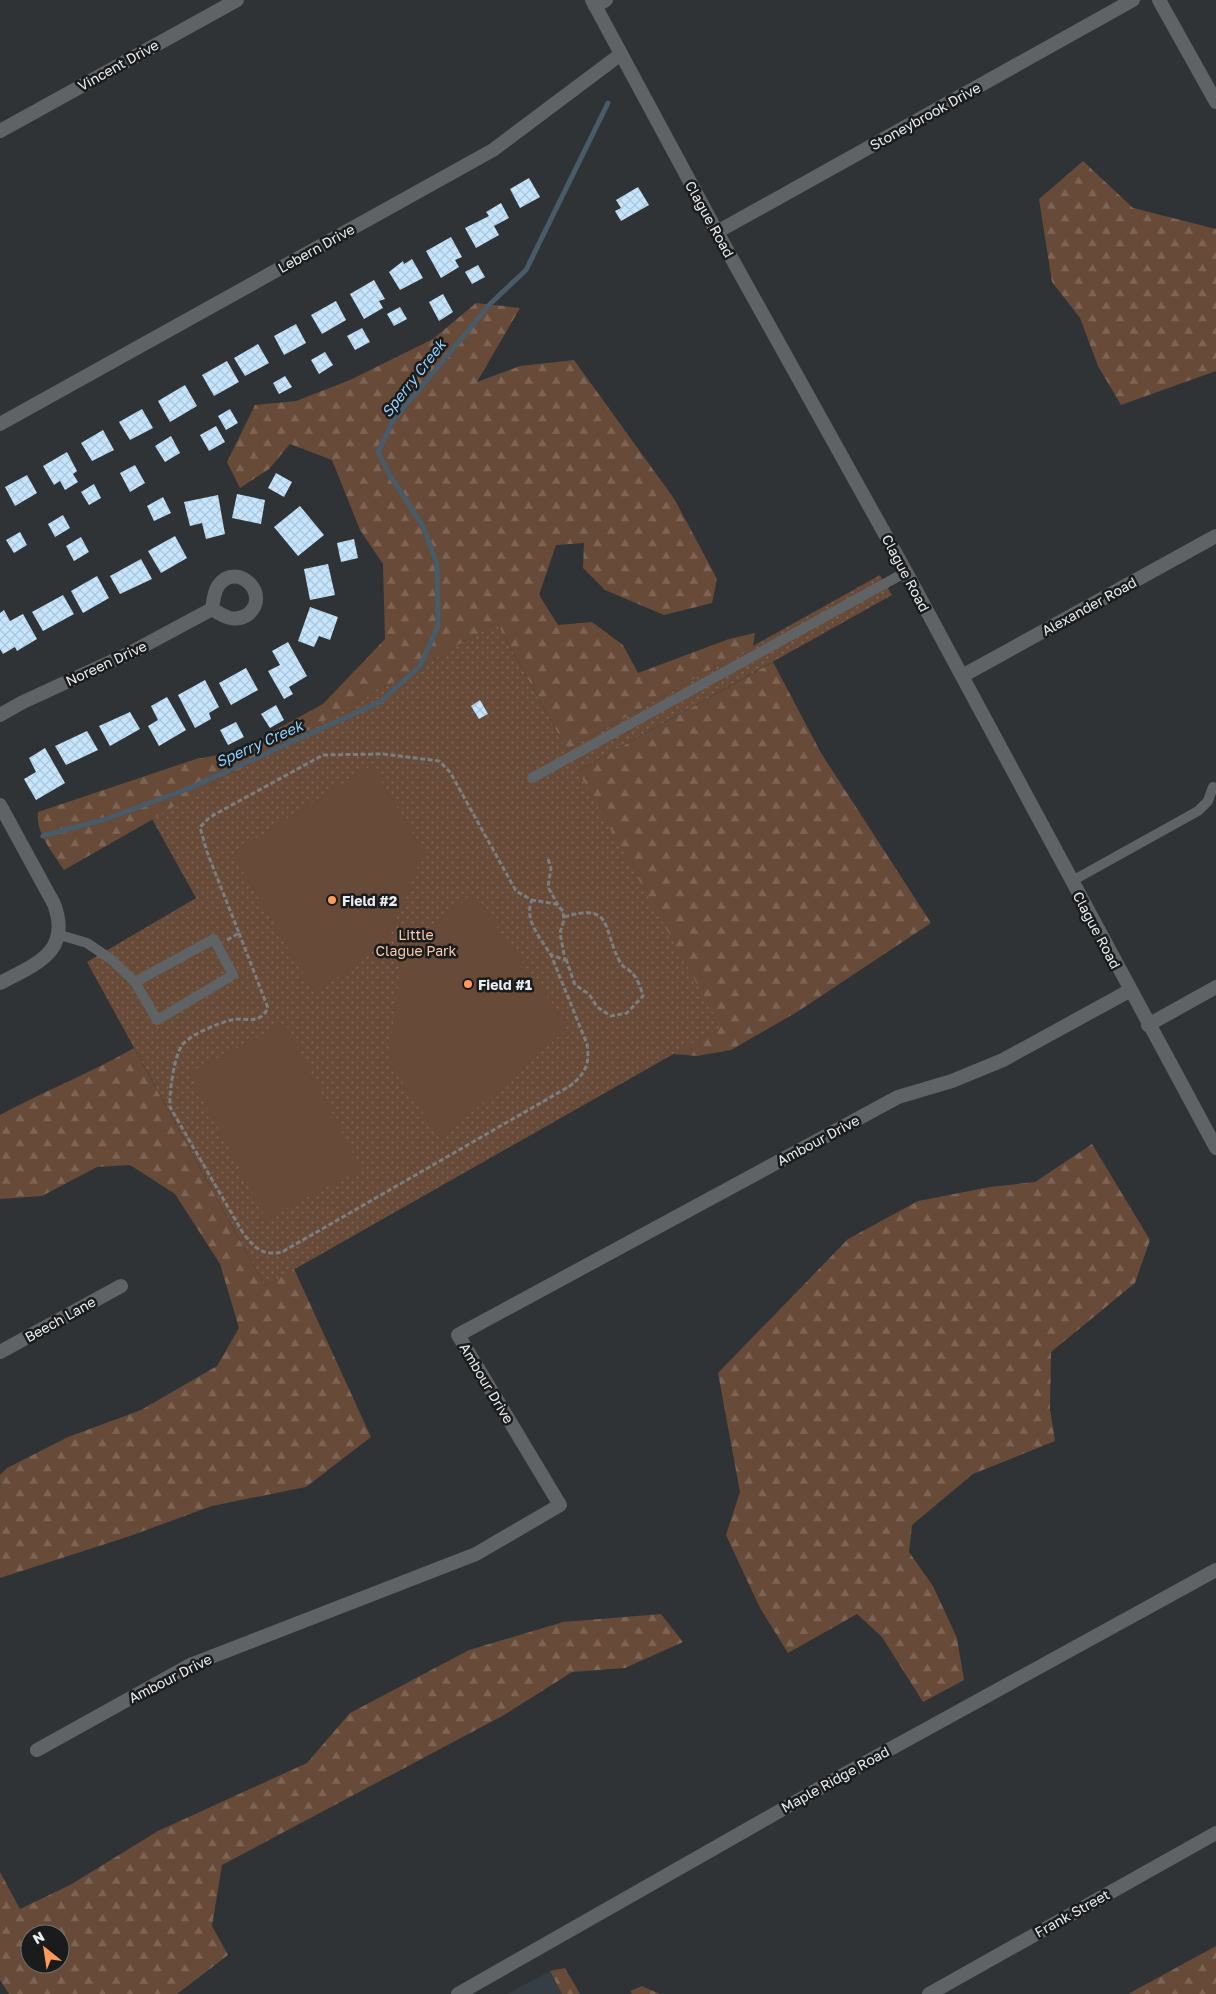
<svg xmlns="http://www.w3.org/2000/svg" width="1216" height="1994" viewBox="0 0 1216 1994" font-family="'Golos Text',sans-serif">
	<defs>
		<pattern id="forest-firs" width="22" height="20" patternUnits="userSpaceOnUse" patternTransform="scale(1.25)"><rect width="22" height="20" fill="#674a38"/><path d="M5 1l3.5 6h-7zM16 11l3.5 6h-7z" fill="#7d6455"/></pattern>
		<pattern id="park-dots" width="8" height="8" patternUnits="userSpaceOnUse" patternTransform="scale(1.25)"><rect width="8" height="8" fill="#674a38"/><path d="M2 2h.1M6 6h.1" fill="none" stroke="#7d6455" stroke-width="1.8" stroke-linecap="round"/></pattern>
		<pattern id="building-cross-hatch" width="8" height="8" patternUnits="userSpaceOnUse" patternTransform="scale(1.25)"><rect width="8" height="8" fill="#c5e5fd"/><path d="M0 0l8 8M0 8l8-8" fill="none" stroke="#acc5d9"/></pattern>
	</defs>
	<rect width="100%" height="100%" fill="#2f3336"/>
	<!-- built -->
	<polygon fill="#343e44" points="550,1971 562,1994 507,1994"/>
	<!-- forest -->
	<g fill="url(#forest-firs)" fill-rule="evenodd">
		<polygon points="1083,161 1133,208 1216,229 1216,371 1121,405 1098,366 1080,318 1052,282 1039,199"/>
		<path d="M476,303L520,308L477,382L520,366L574,360L675,500L717,579L712,603L664,615L605,590L583,568L584,543L556,545L539,595L558,625L592,622L623,645L638,673L729,639L755,633L753,646L567,750L497,623L64,870C53,853 35,832 38,812L196,759L235,752L323,704L385,639L383,564L360,530L332,460L290,444L269,469L240,488L227,462L255,405L296,401L350,380L433,339Z"/>
		<polygon points="773,662 821,753 931,923 797,1012 731,1050 697,1056 637,1051 578,771"/>
		<path d="M134,1048L265,1286L294,1269L371,1437L306,1487L212,1506L130,1536L0,1578V1475L7,1468L68,1437L141,1410L217,1366L239,1328L220,1264L175,1194L130,1165L97,1167L42,1196L0,1199V1115C44,1091 91,1073 134,1048Z"/>
		<polygon points="1092,1144 1150,1240 1135,1283 1051,1352 1050,1409 1055,1441 973,1474 912,1525 909,1552 933,1586 957,1638 964,1680 923,1702 882,1637 857,1614 788,1653 760,1608 726,1535 740,1492 718,1373 848,1239 918,1201 990,1187 1035,1182"/>
		<path d="M661,1614L683,1642L625,1668L572,1672L504,1715L222,1865L212,1926L228,1955L177,1994H9L0,1980V1872L20,1909L70,1885L158,1831L307,1763L350,1713L469,1650L563,1622ZM30,1934H60V1964H30Z"/>
		<polygon points="1216,1946 1216,1994 1128,1994"/>
		<polygon points="565,1968 580,1994 562,1994 550,1971"/>
		<polygon points="642,1986 660,1994 632,1994 630,1991"/>
	</g>
	<!-- park -->
	<polygon fill="url(#park-dots)" points="880,575 892,595 578,771 721,1027 265,1286 87,962 196,898 152,819 497,623 567,750"/>
	<!-- garden -->
	<g fill="#674a38">
		<polygon points="372,765 424,852 387,941 315,994 236,859 239,849"/>
		<polygon points="473,894 566,1023 565,1031 441,1139 388,1061 404,946"/>
		<polygon points="285,1023 361,1169 266,1219 189,1073"/>
	</g>
	<g fill="none" stroke-linecap="round" stroke-linejoin="round">
		<!-- stream -->
		<polyline stroke="#485b68" stroke-width="5" points="43,836 106,819 190,788 380,702 420,666 438,626 437,564 423,526 389,474 378,452 393,421 490,304 526,270 608,103"/>
	</g>
	<!-- building -->
	<g fill="url(#building-cross-hatch)">
		<polygon points="529,178 540,197 520,208 510,189"/>
		<polygon points="638,187 649,205 621,221 615,211 621,208 616,200"/>
		<polygon points="501,203 509,218 494,226 499,235 476,248 465,228 489,216 486,212"/>
		<polygon points="451,237 462,257 455,260 459,267 441,278 426,251"/>
		<polygon points="412,259 423,278 400,290 389,272 403,261 404,264"/>
		<polygon points="478,265 485,277 472,284 465,272"/>
		<polygon points="374,280 385,299 379,301 383,308 364,319 350,294"/>
		<polygon points="443,294 453,312 439,321 429,302"/>
		<polygon points="336,301 346,320 322,334 311,315"/>
		<polygon points="400,307 407,319 394,326 387,314"/>
		<polygon points="296,324 306,343 284,355 274,336"/>
		<polygon points="362,328 370,342 355,350 347,336"/>
		<polygon points="258,344 269,363 245,376 234,358"/>
		<polygon points="325,352 333,365 319,374 311,360"/>
		<polygon points="227,361 239,382 214,396 202,375"/>
		<polygon points="285,376 292,387 279,394 273,383"/>
		<polygon points="185,385 197,406 170,422 158,401"/>
		<polygon points="142,409 153,428 130,440 119,422"/>
		<polygon points="230,409 238,423 226,430 218,416"/>
		<polygon points="216,426 225,442 209,451 200,435"/>
		<polygon points="103,430 114,450 92,461 81,443"/>
		<polygon points="171,436 180,453 165,462 155,446"/>
		<polygon points="67,452 77,471 73,474 78,482 65,490 60,481 54,485 43,466"/>
		<polygon points="135,465 145,483 130,492 120,473"/>
		<polygon points="276,473 292,482 284,497 268,488"/>
		<polygon points="27,475 37,493 15,506 5,487"/>
		<polygon points="94,484 101,498 89,505 81,492"/>
		<polygon points="237,494 265,500 261,524 232,518"/>
		<polygon points="218,495 225,534 206,539 202,523 190,526 184,502"/>
		<polygon points="163,497 171,513 154,521 147,506"/>
		<polygon points="300,506 324,535 298,556 274,527"/>
		<polygon points="63,515 70,528 55,537 48,524"/>
		<polygon points="20,532 27,545 14,553 6,540"/>
		<polygon points="175,536 187,558 161,573 148,551"/>
		<polygon points="81,537 89,552 74,561 66,546"/>
		<polygon points="354,539 358,558 341,562 337,543"/>
		<polygon points="141,559 152,579 120,594 110,576"/>
		<polygon points="328,564 335,595 310,600 304,569"/>
		<polygon points="97,576 109,598 83,613 71,591"/>
		<polygon points="63,595 74,614 43,631 32,612"/>
		<polygon points="310,607 338,617 330,640 319,636 314,647 298,641"/>
		<polygon points="4,610 10,621 23,614 37,639 17,651 15,647 3,654 0,649 0,613"/>
		<polygon points="288,642 307,676 289,687 293,694 284,699 268,671 280,665 272,651"/>
		<polygon points="246,668 258,690 231,705 219,683"/>
		<polygon points="205,680 219,707 209,713 211,719 195,728 178,695"/>
		<polygon points="167,697 186,730 159,746 148,726 158,720 151,706"/>
		<polygon points="480,700 488,714 479,719 471,706"/>
		<polygon points="276,705 284,720 270,728 261,714"/>
		<polygon points="130,712 140,729 110,746 99,726"/>
		<polygon points="236,722 244,737 228,745 220,730"/>
		<polygon points="87,731 98,750 66,765 55,746"/>
		<polygon points="45,748 65,783 36,800 24,779 36,772 29,758"/>
	</g>
	<g fill="none" stroke-linecap="round" stroke-linejoin="round">
		<!-- path -->
		<g stroke="#7a7e81" stroke-width="3" stroke-dasharray="5 2.5" stroke-linecap="butt">
			<polyline points="548,859 551,868 548,887 558,905"/>
			<path d="M564,917C614,902 602,929 620,962C622,967 627,968 631,972C637,977 641,988 643,996L627,1013L611,1016L597,1007L589,994L575,985L566,959"/>
			<path d="M239,933L268,1008C258,1027 245,1016 231,1020C219,1023 186,1036 181,1047C174,1059 169,1092 170,1107L243,1233C255,1248 262,1256 282,1252L570,1086C586,1073 590,1064 587,1044L551,955"/>
			<path d="M227,940L239,933L207,852L200,827L210,817L323,755L383,754L439,761L450,772L516,891L532,900C523,919 541,939 551,955L565,960L560,933L564,920L563,911L556,904L532,900"/>
		</g>
		<!-- service -->
		<g stroke="#5f6366" stroke-width="10">
			<polyline points="532,778 906,572"/>
			<polyline points="1072,881 1198,811 1208,801 1213,787"/>
			<polyline points="60,935 87,943 112,960 135,982 214,939 233,975 157,1020 135,982"/>
		</g>
		<!-- minor -->
		<g stroke="#5f6366" stroke-width="14">
			<polyline points="1159,0 1216,102"/>
			<polyline points="595,6 606,0"/>
			<polyline points="0,131 237,0"/>
			<polyline points="717,232 1133,0"/>
			<polyline points="0,424 493,150 621,54"/>
			<polyline points="962,676 1216,536"/>
			<path d="M0,715L23,702L132,652L212,609C213,602 214,592 218,586C237,559 273,596 247,615C234,623 223,616 212,609"/>
			<path d="M0,805L54,904C72,952 36,964 0,983"/>
			<polyline points="1148,1025 1216,987"/>
			<polyline points="0,1352 121,1286"/>
			<polyline points="37,1750 190,1665 476,1554 560,1505 458,1335 898,1097 952,1081 1003,1060 1129,991"/>
			<polyline points="458,1994 841,1776 1216,1570"/>
			<polyline points="929,1994 1216,1833"/>
		</g>
		<!-- secondary -->
		<polyline stroke="#5f6366" stroke-width="14" points="592,0 717,232 906,572 1216,1148"/>
	</g>
	<!-- markers -->
	<g fill="#ff9b5a" stroke="#191b1c" stroke-width="2">
		<circle cx="332" cy="900" r="5"/>
		<circle cx="468" cy="984" r="5"/>
	</g>
	<g text-anchor="middle" dominant-baseline="central" stroke-width="5" stroke-linejoin="round" paint-order="stroke">
		<!-- street labels -->
		<g font-size="14" fill="#eaedef" stroke="#191b1c">
			<text transform="translate(118 65) rotate(-29)">Vincent Drive</text>
			<text transform="translate(925 116) rotate(-29)">Stoneybrook Drive</text>
			<text transform="translate(710 219) rotate(61)">Clague Road</text>
			<text transform="translate(316 248) rotate(-29)">Lebern Drive</text>
			<text transform="translate(906 573) rotate(62)">Clague Road</text>
			<text transform="translate(1089 606) rotate(-29)">Alexander Road</text>
			<text transform="translate(106 663) rotate(-25)">Noreen Drive</text>
			<text transform="translate(1097 930) rotate(62)">Clague Road</text>
			<text transform="translate(818 1140) rotate(-28)">Ambour Drive</text>
			<text transform="translate(60 1319) rotate(-29)">Beech Lane</text>
			<text transform="translate(487 1383) rotate(59)">Ambour Drive</text>
			<text transform="translate(170 1678) rotate(-27)">Ambour Drive</text>
			<text transform="translate(835 1779) rotate(-29)">Maple Ridge Road</text>
			<text transform="translate(1072 1913) rotate(-29)">Frank Street</text>
		</g>
		<!-- poi labels -->
		<g font-size="14" font-weight="bold" fill="#eaedef" stroke="#191b1c" text-anchor="start">
			<text x="342" y="900">Field #2</text>
			<text x="478" y="984">Field #1</text>
		</g>
		<!-- park labels -->
		<g font-size="14" fill="#facbaf" stroke="#191b1c">
			<text x="416" y="934">Little<tspan x="416" dy="16">Clague Park</tspan></text>
		</g>
		<!-- water labels -->
		<g font-size="15" font-style="italic" fill="#94d0fc" stroke="#191b1c">
			<text transform="translate(413 378) rotate(-52)">Sperry Creek</text>
			<text transform="translate(259 743) rotate(-24)">Sperry Creek</text>
		</g>
	</g>
	<!-- north arrow -->
	<g transform="translate(45 1949) rotate(330)"><circle r="24" fill="#191b1c" stroke="#6d6f70"/>
	<path d="M0-4L9 19L0 12L-9 19Z" fill="#ff9b5a"/>
	<text y="-8" font-size="14" font-weight="bold" text-anchor="middle" fill="#eaedef">N</text>
	</g>
</svg>
